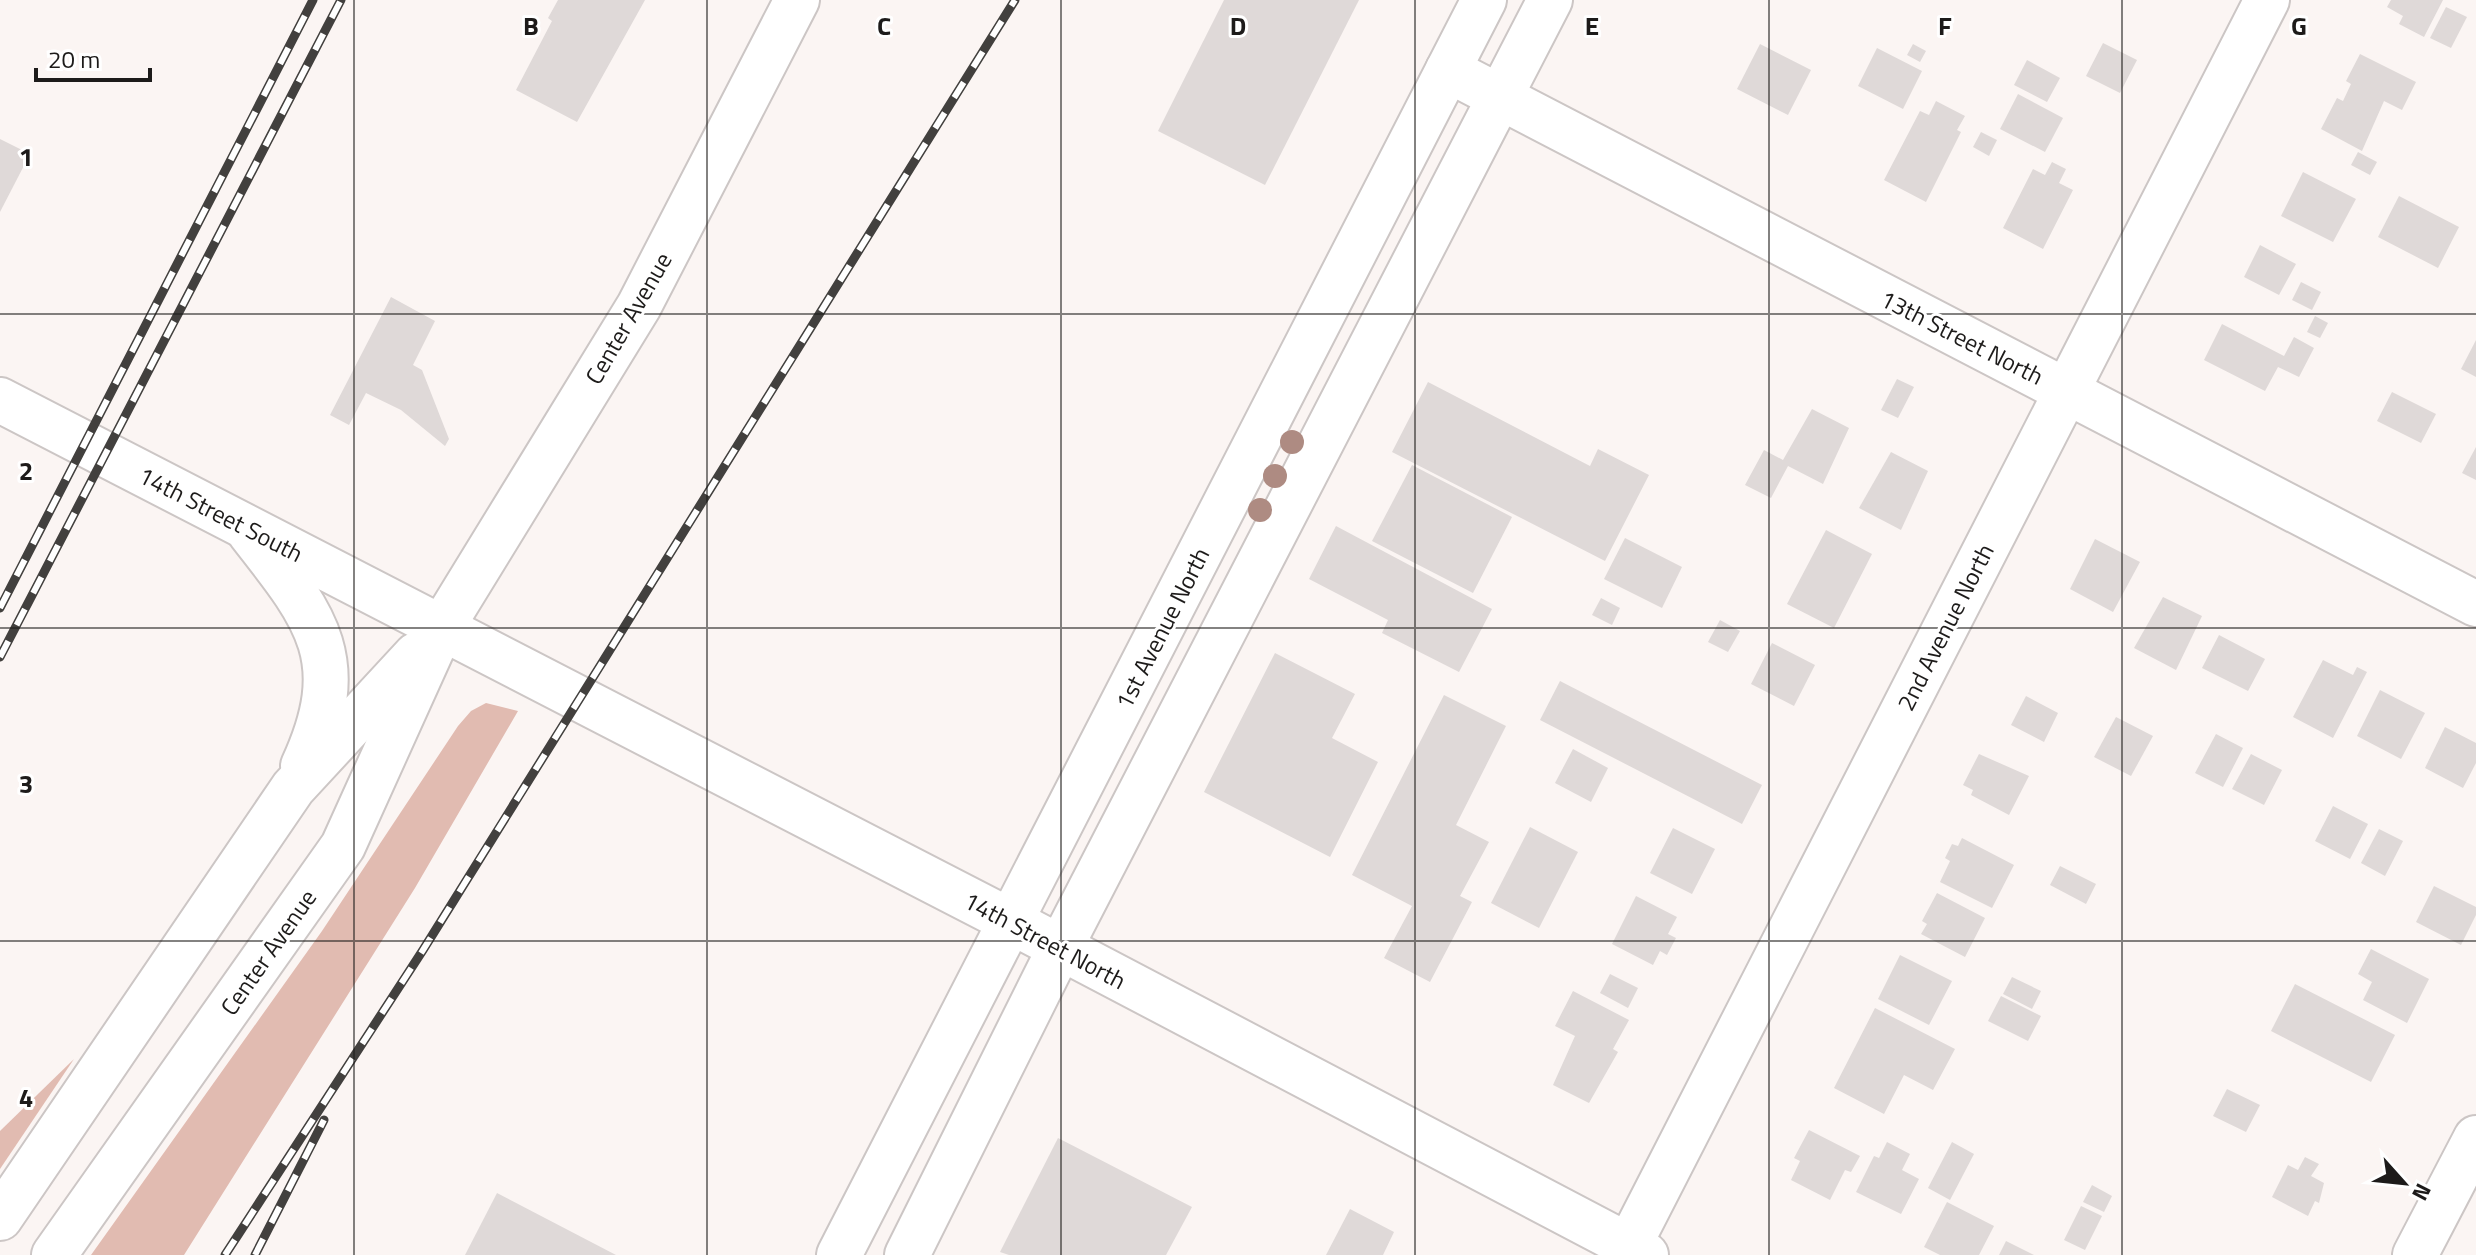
<svg xmlns="http://www.w3.org/2000/svg" width="2476" height="1255" viewBox="0 0 2476 1255" font-family="'Titillium Web',sans-serif">
	<rect width="100%" height="100%" fill="#fbf5f3"/>
	<!-- green -->
	<g fill="#e1bbb1">
		<polygon points="486,703 518,711 415,888 184,1255 91,1255 322,931 458,726 471,711"/>
		<polygon points="74,1059 0,1169 0,1131"/>
	</g>
	<!-- building -->
	<g fill="#dfd9d8">
		<polygon points="558,0 645,0 577,122 516,90 552,21 548,18"/>
		<polygon points="1224,0 1359,0 1265,185 1158,131"/>
		<polygon points="2391,0 2443,0 2424,37 2399,24 2403,16 2387,7"/>
		<polygon points="2446,7 2467,17 2451,48 2430,38"/>
		<polygon points="2103,43 2137,60 2120,93 2086,76"/>
		<polygon points="1760,44 1811,70 1788,115 1737,89"/>
		<polygon points="1913,44 1926,51 1920,62 1907,55"/>
		<polygon points="1877,48 1922,71 1903,109 1858,86"/>
		<polygon points="2360,54 2416,82 2402,110 2384,101 2362,151 2321,129 2337,98 2343,101 2351,84 2346,81"/>
		<polygon points="2027,60 2060,78 2047,102 2014,85"/>
		<polygon points="2018,94 2063,118 2045,152 2000,129"/>
		<polygon points="1936,101 1965,116 1957,130 1961,132 1926,202 1884,180 1920,111 1929,115"/>
		<polygon points="1981,132 1997,140 1989,156 1973,147"/>
		<polygon points="0,139 30,154 0,212"/>
		<polygon points="2358,152 2377,162 2370,175 2351,165"/>
		<polygon points="2052,162 2066,169 2059,183 2073,190 2043,249 2003,228 2033,169 2045,175"/>
		<polygon points="2303,172 2356,199 2333,242 2281,216"/>
		<polygon points="2399,196 2459,227 2438,268 2378,237"/>
		<polygon points="2260,245 2296,264 2279,295 2244,277"/>
		<polygon points="2301,282 2321,292 2312,310 2292,300"/>
		<polygon points="391,297 435,321 413,365 422,370 449,439 445,446 401,410 366,393 349,425 330,415"/>
		<polygon points="2315,316 2328,323 2320,338 2307,332"/>
		<polygon points="2222,324 2284,356 2294,337 2314,348 2299,377 2278,367 2265,391 2204,360"/>
		<polygon points="2476,340 2476,377 2461,369"/>
		<polygon points="1897,379 1914,387 1898,418 1881,410"/>
		<polygon points="1428,382 1590,466 1598,449 1649,475 1605,561 1392,452"/>
		<polygon points="2392,392 2436,414 2421,443 2377,421"/>
		<polygon points="1812,409 1849,428 1823,484 1788,466 1771,498 1745,485 1764,450 1783,460"/>
		<polygon points="2476,447 2476,480 2462,473"/>
		<polygon points="1891,452 1928,471 1901,530 1859,508"/>
		<polygon points="1412,465 1512,517 1473,593 1372,541"/>
		<polygon points="1336,526 1492,609 1459,672 1382,633 1388,620 1309,579"/>
		<polygon points="1826,530 1872,554 1834,628 1787,604"/>
		<polygon points="1625,538 1682,567 1662,608 1604,579"/>
		<polygon points="2095,539 2140,562 2113,612 2070,589"/>
		<polygon points="2163,597 2202,616 2176,670 2134,648"/>
		<polygon points="1601,598 1620,608 1612,625 1592,615"/>
		<polygon points="1720,620 1740,631 1728,652 1708,642"/>
		<polygon points="2219,635 2265,659 2248,691 2202,668"/>
		<polygon points="1772,643 1815,665 1794,706 1751,684"/>
		<polygon points="1275,653 1355,694 1332,738 1378,762 1330,857 1204,792"/>
		<polygon points="2323,660 2353,675 2357,667 2367,672 2333,738 2293,717"/>
		<polygon points="1560,681 1762,785 1742,824 1540,720"/>
		<polygon points="2380,690 2425,713 2401,759 2357,736"/>
		<polygon points="1444,695 1506,726 1456,825 1489,842 1460,896 1472,902 1430,982 1384,958 1412,906 1352,875"/>
		<polygon points="2026,696 2058,713 2044,742 2011,725"/>
		<polygon points="2116,717 2153,736 2131,776 2094,757"/>
		<polygon points="2445,727 2476,743 2476,763 2463,788 2425,768"/>
		<polygon points="2216,734 2243,748 2223,787 2195,773"/>
		<polygon points="1573,749 1608,768 1591,802 1555,783"/>
		<polygon points="1979,754 2029,776 2009,815 1971,795 1973,790 1963,785"/>
		<polygon points="2251,754 2282,770 2264,805 2232,789"/>
		<polygon points="2333,806 2368,824 2350,859 2315,841"/>
		<polygon points="1530,827 1578,852 1539,928 1491,903"/>
		<polygon points="1673,828 1715,849 1692,894 1650,873"/>
		<polygon points="2379,829 2403,841 2385,876 2361,863"/>
		<polygon points="1962,838 2014,865 1992,908 1940,882 1950,861 1945,858 1952,844 1958,846"/>
		<polygon points="2060,866 2096,884 2086,904 2050,885"/>
		<polygon points="2434,886 2476,907 2476,915 2461,945 2416,922"/>
		<polygon points="1937,893 1985,918 1965,957 1921,934 1927,924 1922,921"/>
		<polygon points="1636,896 1677,917 1668,934 1676,938 1667,955 1660,951 1653,965 1612,944"/>
		<polygon points="2371,949 2429,979 2407,1023 2363,1000 2372,982 2358,974"/>
		<polygon points="1900,955 1952,981 1929,1025 1878,999"/>
		<polygon points="1610,974 1638,988 1628,1008 1600,993"/>
		<polygon points="2012,977 2041,991 2032,1009 2003,994"/>
		<polygon points="2295,984 2395,1035 2371,1082 2271,1031"/>
		<polygon points="1573,991 1629,1020 1613,1049 1618,1052 1589,1103 1553,1085 1575,1036 1555,1026"/>
		<polygon points="2001,996 2041,1016 2028,1041 1988,1021"/>
		<polygon points="1875,1008 1955,1049 1933,1090 1904,1075 1884,1114 1834,1088"/>
		<polygon points="2227,1089 2260,1105 2246,1132 2213,1116"/>
		<polygon points="1809,1130 1860,1156 1851,1172 1845,1170 1830,1200 1791,1180 1800,1161 1794,1158"/>
		<polygon points="1058,1138 1192,1207 1166,1255 1009,1255 1000,1252"/>
		<polygon points="1887,1142 1910,1154 1902,1170 1919,1179 1901,1214 1856,1192 1874,1156 1879,1158"/>
		<polygon points="1952,1142 1974,1154 1950,1200 1928,1188"/>
		<polygon points="2305,1157 2319,1164 2311,1176 2324,1183 2319,1203 2315,1201 2308,1216 2272,1197 2288,1165 2298,1170"/>
		<polygon points="2092,1185 2112,1196 2104,1212 2083,1202"/>
		<polygon points="497,1193 616,1255 465,1255"/>
		<polygon points="1947,1202 1994,1226 1979,1255 1940,1255 1924,1247"/>
		<polygon points="2081,1206 2102,1216 2085,1250 2064,1240"/>
		<polygon points="1350,1209 1394,1232 1383,1255 1326,1255"/>
		<polygon points="2006,1241 2034,1255 1999,1255"/>
	</g>
	<g fill="none" stroke-linecap="round" stroke-linejoin="round">
		<defs>
			<g id="minor">
				<polyline points="1448,70 2476,604"/>
				<polyline points="0,400 1012,922 1646,1255"/>
				<path d="M250,533C316,617 352,659 303,766"/>
				<polyline points="0,1218 293,788 416,655"/>
				<polyline points="54,1255 343,846 442,627 639,306 797,0"/>
				<polyline points="1624,1255 2267,0"/>
				<polyline points="2415,1255 2476,1138"/>
			</g>
			<g id="major">
				<polyline points="839,1255 1484,0"/>
				<polyline points="907,1255 1060,948 1550,0"/>
			</g>
		</defs>
		<!-- minor casing -->
		<use href="#minor" stroke="#ccc6c5" stroke-width="48"/>
		<!-- major casing -->
		<use href="#major" stroke="#ccc6c5" stroke-width="48"/>
		<!-- minor -->
		<use href="#minor" stroke="#fff" stroke-width="44"/>
		<!-- major -->
		<use href="#major" stroke="#fff" stroke-width="44"/>
		<defs>
			<g id="rail">
				<polyline points="0,608 313,0"/>
				<polyline points="0,657 341,0"/>
				<polyline points="225,1255 423,950 1015,0"/>
				<polyline points="255,1255 324,1120"/>
			</g>
		</defs>
		<!-- rail casing -->
		<use href="#rail" stroke="#42403e" stroke-width="9"/>
		<!-- rail -->
		<use href="#rail" stroke="#fff" stroke-width="6" stroke-dasharray="18" stroke-linecap="butt"/>
	</g>
	<!-- trees -->
	<g fill="#ae8b82">
		<circle cx="1292" cy="442" r="12"/>
		<circle cx="1275" cy="476" r="12"/>
		<circle cx="1260" cy="510" r="12"/>
	</g>
	<!-- grid -->
	<path fill="none" stroke="#1d1b1a" stroke-width="2" stroke-opacity="0.55" d="M354,0V1255M707,0V1255M1061,0V1255M1415,0V1255M1769,0V1255M2122,0V1255M0,314H2476M0,628H2476M0,941H2476"/>
	<g text-anchor="middle" dominant-baseline="central" stroke-width="6" stroke-linejoin="round" paint-order="stroke">
		<!-- street labels -->
		<g font-size="24" fill="#1d1b1a" stroke="#fff">
			<text transform="translate(628 318) rotate(-60)">Center Avenue</text>
			<text transform="translate(1962 337) rotate(27)">13th Street North</text>
			<text transform="translate(221 514) rotate(27)">14th Street South</text>
			<text transform="translate(1945 627) rotate(-63)">2nd Avenue North</text>
			<text transform="translate(1162 628) rotate(-63)">1st Avenue North</text>
			<text transform="translate(1045 940) rotate(28)">14th Street North</text>
			<text transform="translate(268 952) rotate(-55)">Center Avenue</text>
		</g>
	</g>
	<g font-size="26" text-anchor="middle" font-weight="bold" fill="#1d1b1a" stroke="#fff" stroke-width="6" stroke-linejoin="round" paint-order="stroke">
		<text x="531" y="35">B</text>
		<text x="884" y="35">C</text>
		<text x="1238" y="35">D</text>
		<text x="1592" y="35">E</text>
		<text x="1945" y="35">F</text>
		<text x="2299" y="35">G</text>
		<text x="26" y="166">1</text>
		<text x="26" y="480">2</text>
		<text x="26" y="793">3</text>
		<text x="26" y="1107">4</text>
	</g>
	<!-- north arrow -->
	<g transform="translate(2404 1183) rotate(117)" stroke="#ffffff" stroke-width="6" paint-order="stroke">
	<path d="M0-6L14 30L0 20L-14 30Z" fill="#1d1b1a"/>
	<text y="-12" font-size="22" font-weight="bold" text-anchor="middle" fill="#1d1b1a">N</text>
	</g>
	<!-- scale -->
	<path d="M36 68v12h114v-12" fill="none" stroke="#1d1b1a" stroke-width="4"/>
	<text x="48" y="68" font-size="24" fill="#1d1b1a" stroke="#ffffff" stroke-width="6" paint-order="stroke">20 m</text>
</svg>
